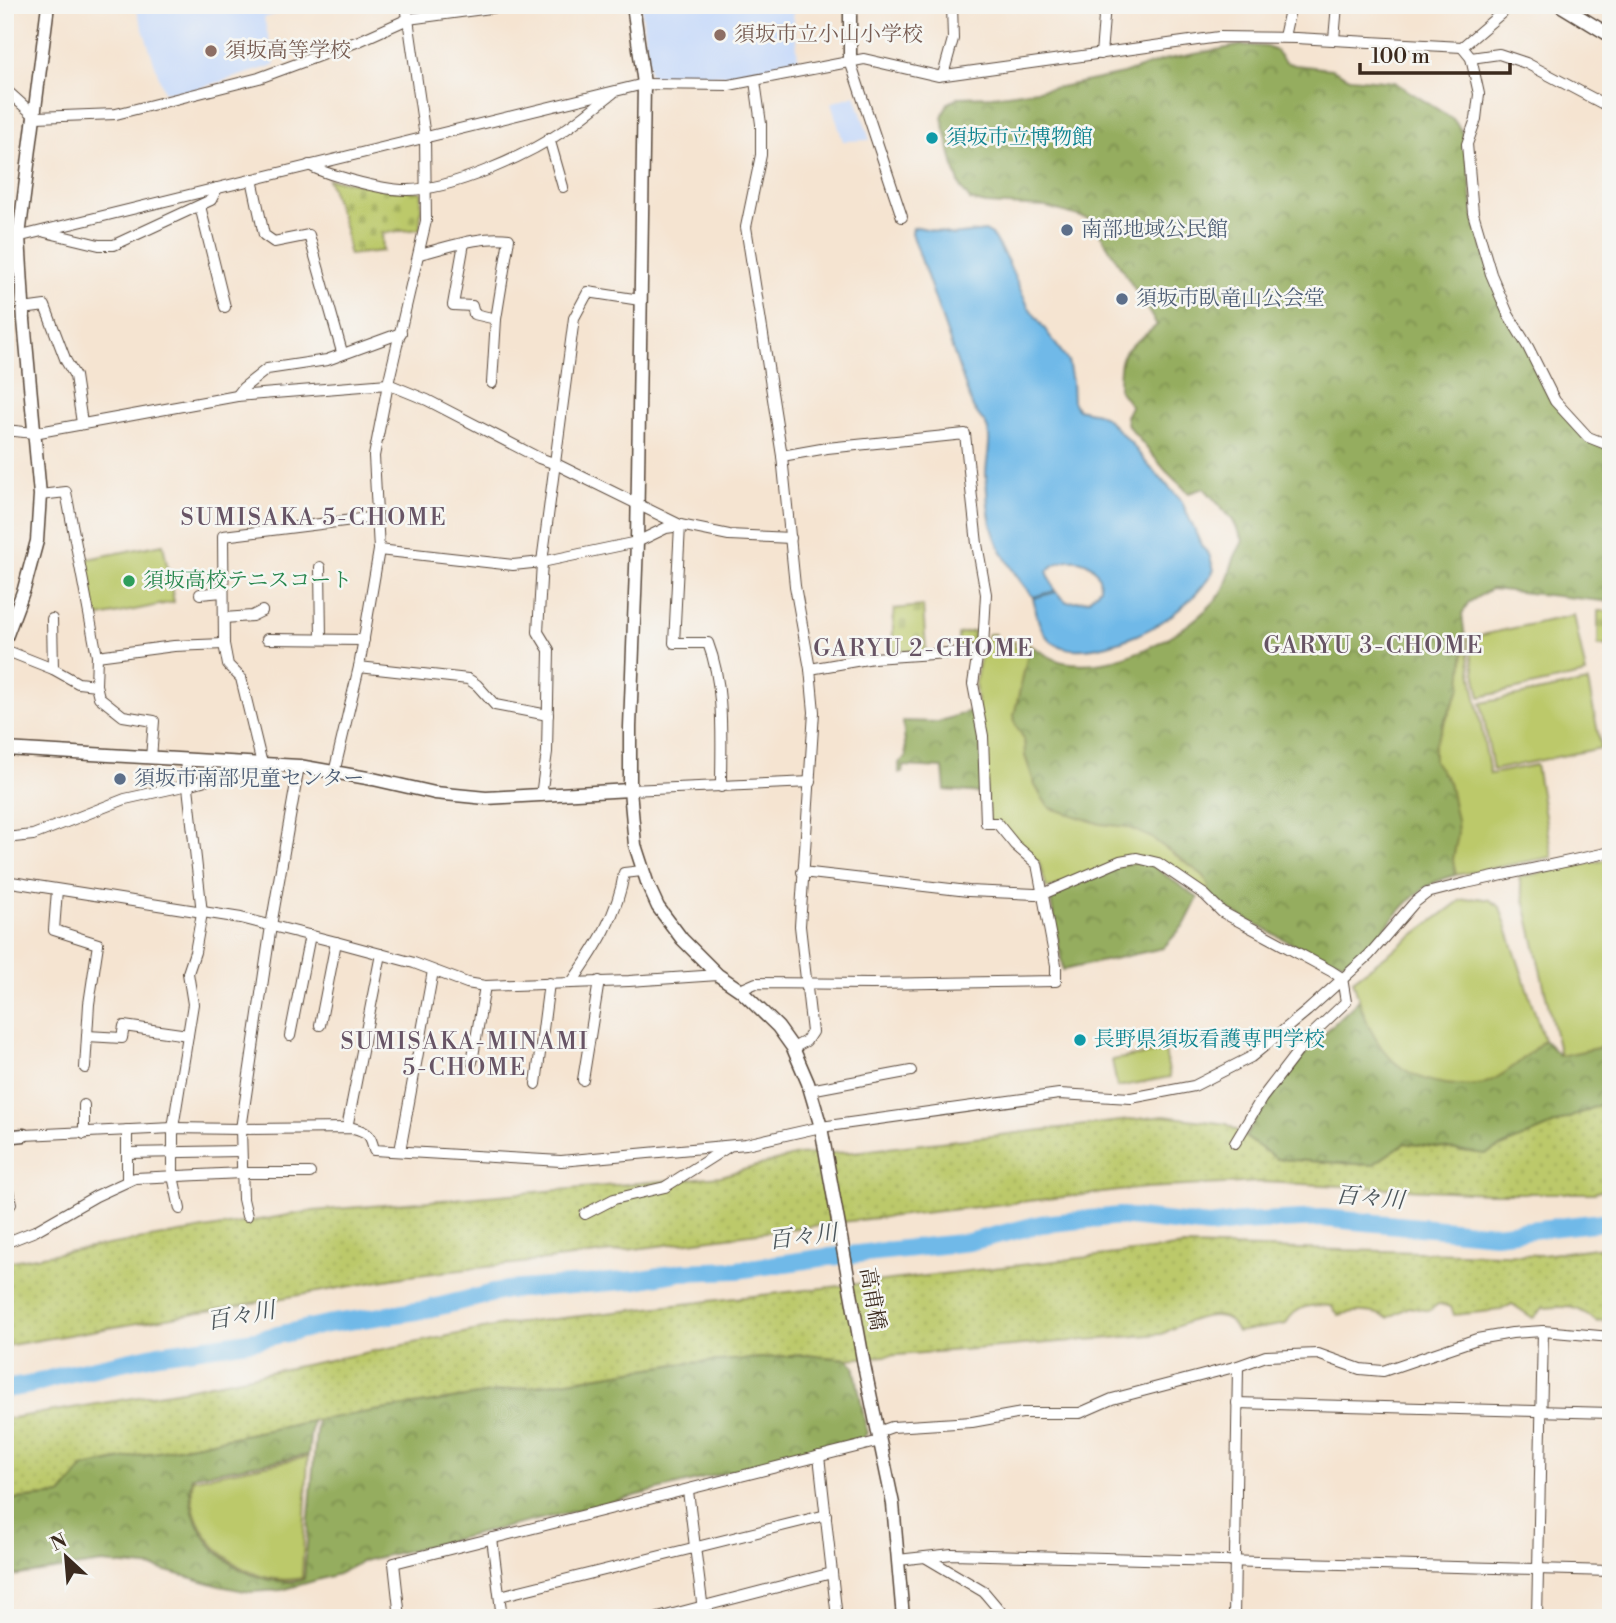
<svg xmlns="http://www.w3.org/2000/svg" width="1616" height="1623" viewBox="0 0 1616 1623" font-family="'Libre Bodoni','Noto Serif JP',serif">
	<defs>
		<pattern id="grass-dots" width="8" height="8" patternUnits="userSpaceOnUse" patternTransform="scale(1.75)"><rect width="8" height="8" fill="#bcc96b"/><path d="M2 2h.1M6 6h.1" fill="none" stroke="#a2ad5c" stroke-width="1.8" stroke-linecap="round"/></pattern>
		<pattern id="forest-crowns" width="20" height="18" patternUnits="userSpaceOnUse" patternTransform="scale(1.75)"><rect width="20" height="18" fill="#95ad5f"/><path d="M2 6a3 3 0 1 1 6 0M12 15a3 3 0 1 1 6 0" fill="none" stroke="#7b8d4e"/></pattern>
		<pattern id="cemetery-stones" width="16" height="16" patternUnits="userSpaceOnUse" patternTransform="scale(1.75)"><rect width="16" height="16" fill="#bcc96b"/><path d="M2 7V4a2 2 0 0 1 4 0v3zM10 15v-3a2 2 0 0 1 4 0v3z" fill="#a2ad5c"/></pattern>
	</defs>
	<rect width="100%" height="100%" fill="#f6f6f2"/>
	<filter id="ink" filterUnits="userSpaceOnUse"><feTurbulence type="fractalNoise" baseFrequency=".0143" numOctaves="2"/><feDisplacementMap in="SourceGraphic" scale="14" xChannelSelector="R" yChannelSelector="G"/><feConvolveMatrix kernelMatrix="1 2 1 2 8 2 1 2 1" color-interpolation-filters="sRGB"/></filter>
	<filter id="wash" filterUnits="userSpaceOnUse"><feTurbulence type="fractalNoise" baseFrequency=".00686" numOctaves="4" result="noise"/><feDisplacementMap in="SourceGraphic" scale="28" xChannelSelector="R" yChannelSelector="G"/><feGaussianBlur stdDeviation="1.57" result="paint"/><feColorMatrix in="noise" values="0 0 0 0 0 0 0 0 0 0 0 0 0 0 0 0 0 1.4 0 .05"/><feComposite in="paint" operator="in"/></filter>
	<g filter="url(#wash)">
		<rect width="100%" height="100%" fill="#f5e4d1"/>
		<!-- built -->
		<g fill="#cadcf9">
			<polygon points="135,5 304,5 264,18 275,65 190,91 164,92"/>
			<polygon points="641,5 792,5 799,66 752,74 650,78"/>
			<polygon points="855,95 870,140 843,141 831,103"/>
		</g>
		<!-- grass -->
		<g fill="url(#grass-dots)" stroke="#7c7a44" stroke-width="2">
			<polygon points="1611,1099 1611,1188 1594,1193 1488,1193 1261,1182 1146,1188 850,1221 581,1256 409,1276 5,1346 5,1262 313,1211 721,1176 797,1155 853,1152 1164,1116 1227,1124 1277,1159 1372,1165 1405,1143 1485,1154"/>
			<path d="M1184,1246L1542,1255L1611,1246V1320L1597,1322C1577,1305 1569,1306 1543,1308L1533,1318L1512,1304L1501,1310L1454,1315L1451,1307L1438,1304L1429,1311L1409,1307L1388,1318C1372,1310 1356,1310 1339,1315L1331,1306C1313,1304 1295,1305 1286,1324L1237,1332C1234,1327 1232,1322 1227,1319C1210,1309 1177,1326 1162,1334L847,1359L805,1355L677,1364L312,1421L84,1467L61,1495L5,1500V1419L176,1391L503,1325Z"/>
		</g>
		<!-- forest -->
		<g fill="url(#forest-crowns)" stroke="#686c3e" stroke-width="2">
			<path d="M1243,45L1267,47L1276,51L1285,62L1295,65L1332,69L1350,78L1394,82L1453,119L1461,130L1467,144L1473,212L1491,274L1555,401L1588,437L1611,446V602L1491,589L1468,603L1462,614L1465,638L1461,687L1442,725L1441,772L1449,782L1457,820L1458,834L1453,860L1456,875C1398,887 1389,944 1343,962L1310,953L1234,913L1207,893L1204,876L1150,837L1127,827L1100,824L1050,808L1042,798L1035,785L1025,756L1024,739L1015,724L1014,715L1030,645C1040,651 1052,660 1063,662C1116,672 1188,635 1221,594C1229,582 1229,571 1234,559C1236,552 1241,547 1243,540L1232,519L1204,488L1189,493L1166,471L1128,426L1126,416L1131,406L1119,390C1119,343 1126,353 1157,325L1094,224L1089,219L1046,207L986,204L970,200L961,188L955,171L942,117L948,103L959,97L992,96L1060,87L1123,74L1163,60Z"/>
			<path d="M970,711C984,736 981,766 982,793L945,790L943,768L903,766L902,773H899V763L906,757L903,721L938,722Z"/>
			<polygon points="1139,862 1151,865 1198,898 1185,924 1163,948 1063,970 1050,896 1115,866"/>
			<polygon points="1359,1000 1366,1022 1499,1075 1544,1040 1560,1056 1611,1045 1611,1100 1485,1154 1405,1143 1372,1165 1277,1159 1245,1137 1260,1112 1312,1045"/>
			<path d="M805,1355L847,1359L854,1365L867,1433L863,1438L579,1510L363,1561L338,1574L282,1590L250,1592L220,1586L156,1568L102,1563L5,1577V1500L61,1495L84,1467L312,1421L308,1455L192,1476C181,1529 228,1576 278,1581C287,1582 295,1583 304,1579L317,1420L677,1364Z"/>
		</g>
		<!-- cemetery -->
		<g fill="url(#cemetery-stones)" stroke="#7c7a44" stroke-width="2">
			<polygon points="328,179 422,192 420,229 382,233 383,251 349,255 345,229"/>
			<polygon points="923,606 926,650 892,653 894,609"/>
			<polygon points="1598,611 1611,611 1611,645 1598,646"/>
			<polygon points="981,630 979,648 958,649 958,634"/>
		</g>
		<!-- park -->
		<g fill="#bcc96b" stroke="#7c7a44" stroke-width="2">
			<polygon points="163,544 174,602 95,618 82,560"/>
			<polygon points="1574,615 1586,674 1480,697 1468,638"/>
			<polygon points="988,634 995,634 995,639 1015,642 1014,648 1021,649 1023,643 1030,645 1014,715 1015,724 1024,739 1025,756 1035,785 1042,798 1050,808 1100,824 1127,827 1150,837 1204,876 1209,887 1207,893 1143,857 1047,889 1039,862 989,820 975,683 981,654"/>
			<polygon points="1465,638 1490,774 1536,765 1552,857 1456,875 1453,860 1458,834 1457,820 1449,782 1434,761 1434,746 1461,687"/>
			<polygon points="1588,682 1601,748 1493,770 1481,703"/>
			<polygon points="1611,859 1611,1045 1560,1056 1519,877"/>
			<path d="M1477,898L1490,900L1500,907L1544,1040C1526,1056 1506,1076 1483,1084C1472,1087 1457,1085 1446,1084C1385,1076 1368,1032 1353,980L1461,900Z"/>
			<polygon points="1165,1051 1170,1077 1117,1087 1112,1060"/>
			<path d="M308,1457L302,1578C247,1590 182,1536 193,1479Z"/>
		</g>
		<!-- water -->
		<path fill="#6fb9e8" stroke="#557283" stroke-width="2" d="M918,227L953,235L985,231L992,235L1007,260L1028,306L1068,361L1072,382L1073,401L1077,409L1097,413L1106,418L1131,443L1148,465L1181,500L1202,547L1209,554L1214,570C1202,591 1180,611 1160,623C1137,638 1077,661 1052,642C1038,630 1037,615 1033,598L1056,592L1067,602L1088,600L1100,588C1101,557 1066,552 1047,571L1055,591L1033,597C1016,576 999,553 992,527C987,511 987,491 986,474C986,460 993,438 986,425C983,420 977,414 973,408L912,233L913,228Z"/>
		<g fill="none" stroke-linecap="round" stroke-linejoin="round">
			<!-- river -->
			<polyline stroke="#6fb9e8" stroke-width="18" points="5,1389 29,1385 67,1374 159,1354 255,1340 327,1324 424,1310 506,1290 637,1280 681,1272 737,1270 820,1258 969,1242 1041,1224 1120,1216 1209,1226 1240,1222 1322,1218 1495,1234 1611,1221"/>
		</g>
	</g>
	<g filter="url(#ink)">
		<g fill="none" stroke-linecap="round" stroke-linejoin="round">
			<defs>
				<g id="minor">
					<polyline points="1284,37 1291,5"/>
					<polyline points="1334,39 1337,5"/>
					<polyline points="1462,47 1471,58 1479,94 1476,119 1467,144 1473,213 1491,274 1508,314 1528,347 1555,401 1588,437 1611,446"/>
					<polyline points="1101,54 1105,5"/>
					<polyline points="1471,58 1499,54 1526,63 1611,108"/>
					<polyline points="850,61 902,217"/>
					<polyline points="943,75 953,39 952,5"/>
					<polyline points="755,81 761,124 761,155 746,227 782,456 795,586 810,669 814,712 800,926 812,1032 806,1041 793,1048"/>
					<polyline points="5,89 36,117 116,114 259,78 359,41 408,19 513,5"/>
					<polyline points="549,138 563,187"/>
					<path d="M309,165C327,175 336,175 354,181C372,186 388,190 407,190C452,190 528,155 566,129C582,118 597,105 613,93"/>
					<polyline points="252,179 264,235 274,242 309,235 342,352"/>
					<polyline points="200,206 225,307"/>
					<polyline points="45,232 99,245 114,245 211,200 217,188"/>
					<polyline points="5,240 644,84 729,85 864,59 938,76 1219,37 1296,38 1462,47 1511,5"/>
					<path d="M420,254C449,247 480,235 509,239L496,319L474,314L472,306L453,305L464,243"/>
					<polyline points="23,309 45,306 66,361 75,376 82,423"/>
					<polyline points="492,383 496,319"/>
					<polyline points="237,396 243,388 267,369 327,360 401,333"/>
					<polyline points="5,430 34,433 237,396 388,384 427,400 539,458 556,464 680,525 729,535 791,538"/>
					<polyline points="40,495 66,492 97,656 96,685 99,697 123,716 154,721 151,758"/>
					<path d="M680,525L674,643H708C725,687 721,740 721,787"/>
					<polyline points="379,550 513,565 542,562 637,542 666,528 680,526"/>
					<polyline points="320,567 321,639"/>
					<polyline points="200,594 223,592"/>
					<polyline points="224,618 252,616 262,611"/>
					<polyline points="52,619 53,669"/>
					<polyline points="267,639 364,640"/>
					<polyline points="5,650 53,669 78,683 96,685"/>
					<polyline points="97,656 174,646 224,644"/>
					<polyline points="359,667 468,679 477,685 495,705 548,715"/>
					<polyline points="810,669 873,658 978,651"/>
					<path d="M299,766L271,926L241,1129L353,1128C368,1132 371,1135 374,1150L561,1161L746,1144L821,1127L1059,1094L1131,1098L1194,1086L1251,1057L1307,1011L1369,955L1414,903L1427,893L1466,883L1611,852"/>
					<polyline points="334,773 359,667 379,550 374,456 388,384 426,221 425,137 406,5"/>
					<polyline points="630,790 811,782"/>
					<polyline points="541,796 547,752 549,650 538,632 542,562 574,318 588,292 640,300"/>
					<polyline points="5,838 33,835 125,799 188,785 262,764 241,678 228,665 224,644 223,536 377,517"/>
					<polyline points="802,872 968,891 1035,894 1043,894 1120,861 1137,858 1158,863 1205,895 1222,912 1331,971 1342,978 1346,1002 1308,1038 1262,1098 1235,1143"/>
					<polyline points="5,881 241,918 336,942 414,963 467,983 485,986 629,981 718,975"/>
					<polyline points="57,890 54,930 98,944 89,1004 85,1068"/>
					<path d="M572,982C596,948 618,914 624,873L642,871"/>
					<polyline points="740,990 756,983 872,984 1056,981 1056,965 1037,864 1015,845 997,823 986,823 983,736 973,684 978,651 983,647 986,594 977,544 965,434 827,448 782,456"/>
					<polyline points="320,1025 336,942"/>
					<polyline points="87,1036 122,1038 124,1026 188,1035"/>
					<polyline points="290,1036 310,935"/>
					<polyline points="472,1062 485,986"/>
					<polyline points="583,1080 599,981"/>
					<polyline points="536,1084 549,983"/>
					<polyline points="810,1090 911,1071"/>
					<polyline points="347,1128 381,954"/>
					<polyline points="84,1134 84,1105"/>
					<polyline points="24,1135 173,1128 241,1129 243,1199 247,1216"/>
					<polyline points="400,1151 433,971"/>
					<polyline points="127,1153 241,1151"/>
					<polyline points="5,1177 11,1204"/>
					<polyline points="127,1180 127,1130"/>
					<polyline points="180,1209 173,1176 173,1128 193,1004 188,973 195,952 202,913 185,760"/>
					<polyline points="585,1214 614,1199 665,1187 728,1147"/>
					<polyline points="5,1243 35,1231 96,1196 135,1178 242,1173 310,1173"/>
					<polyline points="1237,1403 1611,1413"/>
					<polyline points="878,1432 892,1427 972,1422 1022,1413 1080,1413 1112,1399 1238,1366 1266,1356 1318,1354 1360,1369 1383,1371 1477,1339 1512,1333 1543,1331 1611,1337"/>
					<polyline points="819,1456 837,1618"/>
					<polyline points="688,1491 704,1618"/>
					<polyline points="492,1538 502,1618"/>
					<polyline points="925,1557 984,1592 1006,1618"/>
					<polyline points="898,1560 952,1554 1611,1571"/>
					<polyline points="500,1596 826,1515"/>
					<polyline points="400,1618 394,1563 880,1441"/>
					<polyline points="658,1618 832,1573"/>
					<polyline points="1234,1618 1238,1366"/>
					<polyline points="1537,1618 1543,1331"/>
				</g>
				<g id="tertiary">
					<polyline points="633,5 644,84 637,542 630,727 630,790 635,845 648,885 658,907 682,939 718,975 740,990 778,1027 793,1048 808,1083 821,1127 864,1365 893,1504 903,1618"/>
					<polyline points="1560,5 1611,36"/>
					<polyline points="850,61 850,5"/>
					<polyline points="5,640 24,589 37,541 40,495 24,320 19,236 48,5"/>
					<polyline points="5,749 299,766 373,779 435,793 486,798 630,790"/>
					<polyline points="5,1137 24,1135"/>
				</g>
			</defs>
			<!-- minor casing -->
			<use href="#minor" stroke="#574639" stroke-width="12"/>
			<!-- tertiary casing -->
			<use href="#tertiary" stroke="#574639" stroke-width="15"/>
			<!-- minor -->
			<use href="#minor" stroke="#fff" stroke-width="10"/>
			<!-- tertiary -->
			<use href="#tertiary" stroke="#fff" stroke-width="12"/>
		</g>
	</g>
	<!-- markers -->
	<g fill="#8d6e63" stroke="#f6f6f2" stroke-width="2.5">
		<circle cx="720" cy="35" r="7"/>
		<circle cx="211" cy="51" r="7"/>
	</g>
	<g fill="#0f9aa8" stroke="#f6f6f2" stroke-width="2.5">
		<circle cx="932" cy="138" r="7"/>
		<circle cx="1080" cy="1040" r="7"/>
	</g>
	<g fill="#5c6f8a" stroke="#f6f6f2" stroke-width="2.5">
		<circle cx="1067" cy="230" r="7"/>
		<circle cx="1122" cy="299" r="7"/>
		<circle cx="120" cy="779" r="7"/>
	</g>
	<circle fill="#2e9e5b" stroke="#f6f6f2" stroke-width="2.5" cx="129" cy="581" r="7"/>
	<g text-anchor="middle" dominant-baseline="central" stroke-width="5" stroke-linejoin="round" paint-order="stroke">
		<!-- education labels -->
		<g font-size="21" fill="#785e54" stroke="#f6f6f2" text-anchor="start">
			<text x="734" y="35">須坂市立小山小学校</text>
			<text x="225" y="51">須坂高等学校</text>
		</g>
		<!-- culture labels -->
		<g font-size="21" fill="#0d838f" stroke="#f6f6f2" text-anchor="start">
			<text x="946" y="138">須坂市立博物館</text>
			<text x="1094" y="1040">長野県須坂看護専門学校</text>
		</g>
		<!-- service labels -->
		<g font-size="21" fill="#4e5e75" stroke="#f6f6f2" text-anchor="start">
			<text x="1081" y="230">南部地域公民館</text>
			<text x="1136" y="299">須坂市臥竜山公会堂</text>
			<text x="134" y="779">須坂市南部児童センター</text>
		</g>
		<!-- leisure labels -->
		<g font-size="21" fill="#27864d" stroke="#f6f6f2" text-anchor="start">
			<text x="143" y="581">須坂高校テニスコート</text>
		</g>
		<!-- street labels -->
		<g font-size="21" fill="#3b2a1e" stroke="#f6f6f2">
			<text transform="translate(872 1299) rotate(80)">高甫橋</text>
		</g>
		<!-- neighbourhood labels -->
		<g font-size="23" letter-spacing="2" fill="#675465" stroke="#f6f6f2">
			<text x="314" y="518">SUMISAKA 5-CHOME</text>
			<text x="1374" y="646">GARYU 3-CHOME</text>
			<text x="924" y="649">GARYU 2-CHOME</text>
			<text x="465" y="1042">SUMISAKA-MINAMI<tspan x="465" dy="26">5-CHOME</tspan></text>
		</g>
		<!-- water labels -->
		<g font-size="23" font-style="italic" fill="#4b555b" stroke="#f6f6f2">
			<text transform="translate(1370 1198) rotate(5)">百々川</text>
			<text transform="translate(803 1237) rotate(-7)">百々川</text>
			<text transform="translate(241 1316) rotate(-10)">百々川</text>
		</g>
	</g>
	<!-- margin -->
	<rect width="1616" height="1623" fill="none" stroke="#f6f6f2" stroke-width="28"/>
	<!-- north arrow -->
	<g transform="translate(66 1557) rotate(334)" stroke="#f6f6f2" stroke-width="5" paint-order="stroke">
	<path d="M0-5L12 26L0 18L-12 26Z" fill="#3b2a1e"/>
	<text y="-10" font-size="19" font-weight="bold" text-anchor="middle" fill="#3b2a1e">N</text>
	</g>
	<!-- scale -->
	<path d="M1360 63v10h150v-10" fill="none" stroke="#3b2a1e" stroke-width="3.5"/>
	<text x="1371" y="63" font-size="21" fill="#3b2a1e" stroke="#f6f6f2" stroke-width="5" paint-order="stroke">100 m</text>
</svg>
